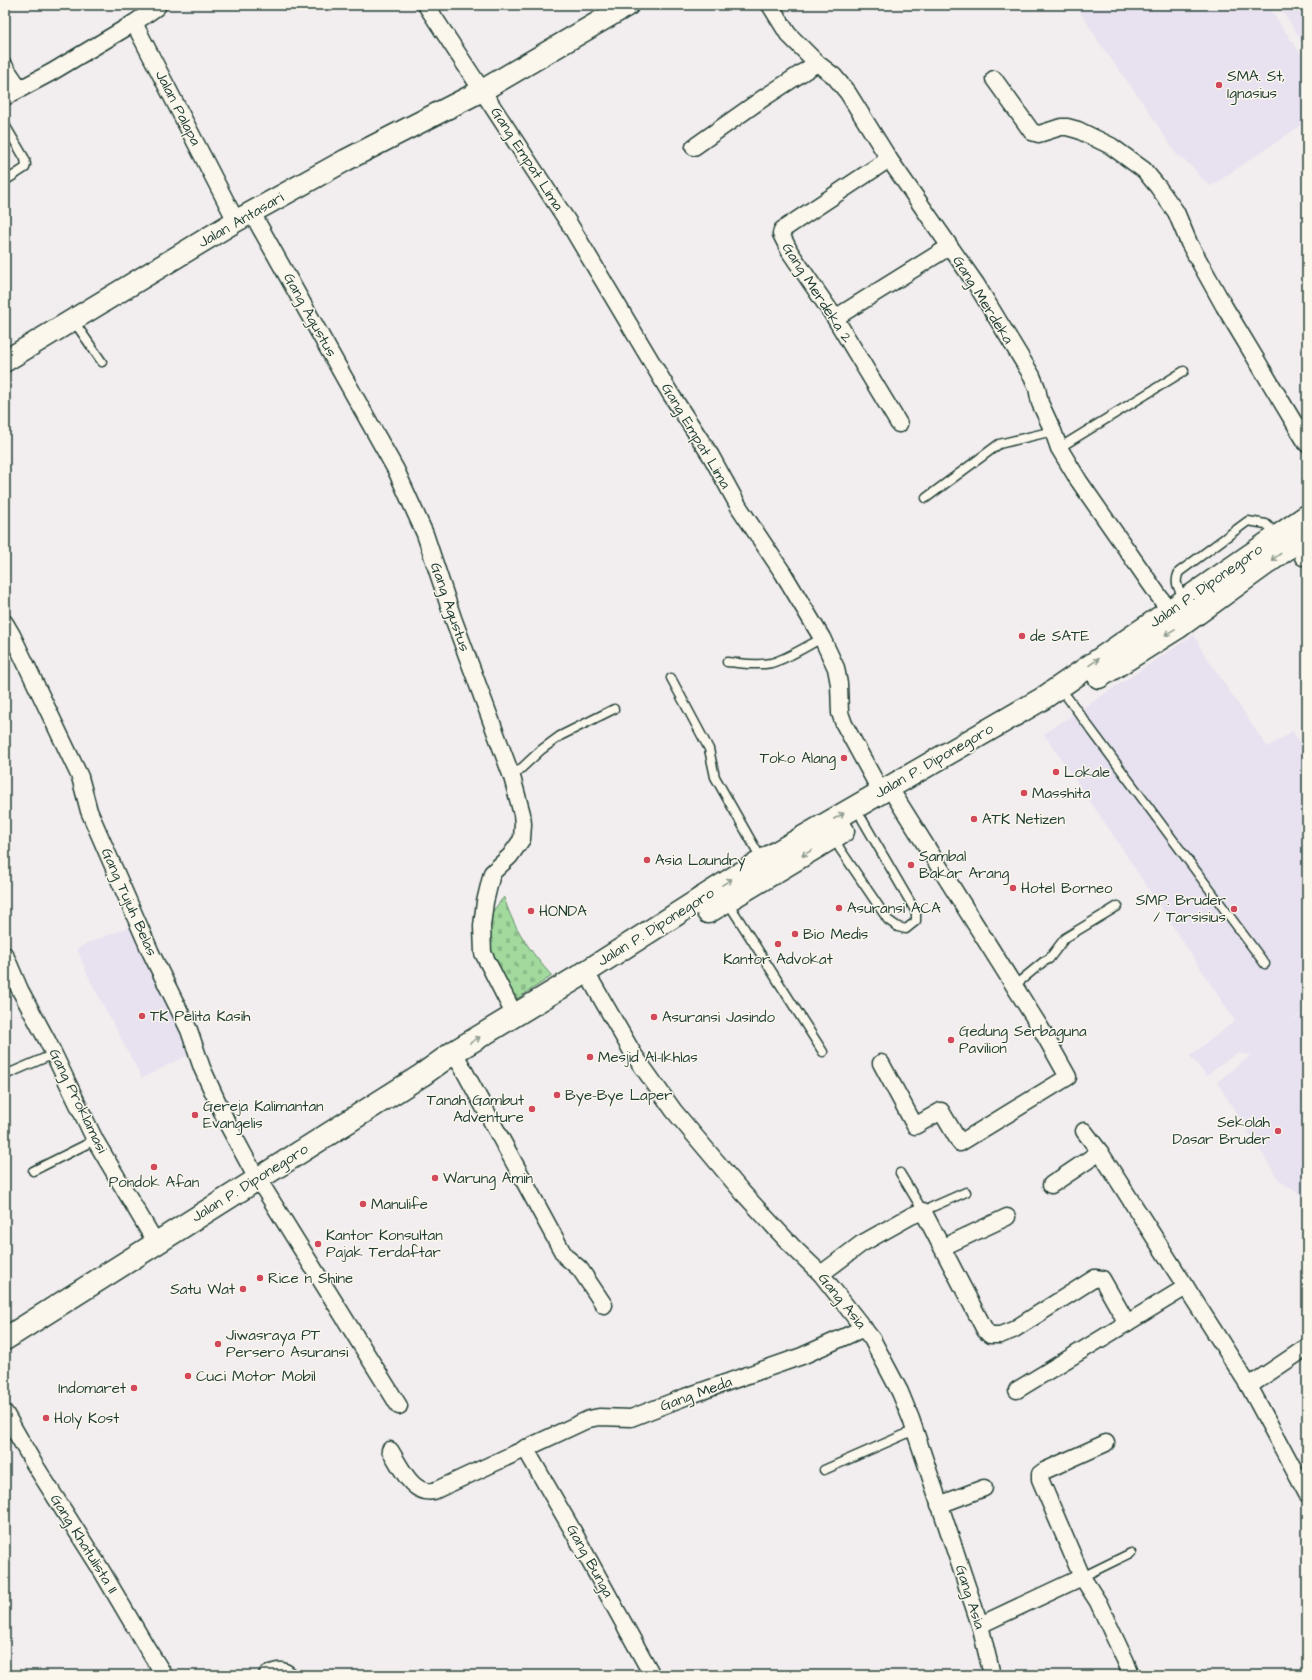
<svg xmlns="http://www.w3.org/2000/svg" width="1312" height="1680" viewBox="0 0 1312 1680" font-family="'Architects Daughter',sans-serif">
	<defs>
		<pattern id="cemetery-stones" width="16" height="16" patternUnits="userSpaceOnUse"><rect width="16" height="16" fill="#a2da9e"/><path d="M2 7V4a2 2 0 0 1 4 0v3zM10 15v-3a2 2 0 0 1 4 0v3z" fill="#8bbc89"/></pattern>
	</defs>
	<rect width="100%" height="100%" fill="#f2edee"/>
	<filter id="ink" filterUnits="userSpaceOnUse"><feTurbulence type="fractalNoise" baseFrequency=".025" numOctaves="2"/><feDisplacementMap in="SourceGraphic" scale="8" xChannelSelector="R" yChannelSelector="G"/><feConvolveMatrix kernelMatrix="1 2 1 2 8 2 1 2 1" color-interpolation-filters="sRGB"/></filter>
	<g filter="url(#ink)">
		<!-- built -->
		<g fill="#e7e1f0">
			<polygon points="1076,5 1267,5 1307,63 1307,121 1211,186 1199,176 1194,168 1176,154 1146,107 1099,42"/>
			<polygon points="1278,5 1307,5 1307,48"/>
			<polygon points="1194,635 1201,649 1267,747 1288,735 1292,731 1307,752 1307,1008 1281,1030 1307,1010 1307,1199 1279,1180 1217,1082 1251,1055 1237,1053 1212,1071 1207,1076 1190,1056 1235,1021 1112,833 1044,734"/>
			<polygon points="130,927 192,1053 142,1078 90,980 77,949 87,943"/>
		</g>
		<!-- cemetery -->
		<path fill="url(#cemetery-stones)" stroke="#608c69" d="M504,897C512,926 532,954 552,976L515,1000L487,944L489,916Z"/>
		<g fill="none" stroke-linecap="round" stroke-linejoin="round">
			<defs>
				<g id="service">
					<polyline points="5,125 25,159 26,165 25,168 5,181"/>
					<polyline points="73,320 102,362"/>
					<polyline points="1059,448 1184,371"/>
					<polyline points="926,498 999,444 1053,431"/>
					<path d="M1185,600C1180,590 1173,584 1179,572L1248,521L1266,524L1278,535"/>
					<path d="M727,662C741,663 757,666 771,663C787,659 807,646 822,638"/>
					<polyline points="671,678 709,749 715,777 762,860"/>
					<polyline points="1067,697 1265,964"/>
					<polyline points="512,777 541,750 560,736 614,709"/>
					<polyline points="834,837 840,849 888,920 898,927 906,929 916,921 916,912 862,819"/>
					<polyline points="727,901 823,1052"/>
					<polyline points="1014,986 1043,962 1049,959 1065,938 1118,906"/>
					<polyline points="5,1075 54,1054"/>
					<polyline points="33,1171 95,1140"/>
					<polyline points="900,1173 923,1211 966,1192"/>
					<polyline points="824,1470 915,1430"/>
					<polyline points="1082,1577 1131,1553"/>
				</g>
				<g id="minor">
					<polyline points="156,5 157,7 134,23 236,221"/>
					<polyline points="426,5 570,225 670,393 711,456 739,507 783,573 822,638 836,668 839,684 840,713 844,724 881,792"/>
					<polyline points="770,5 788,34 817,63 834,76 848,93 889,159 976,284 1032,376 1037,388 1040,403 1053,431 1059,448 1079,481 1170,612"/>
					<polyline points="5,67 20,89"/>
					<polyline points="994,79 1032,132 1039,134 1061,127 1067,127 1078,130 1111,146 1144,170 1158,187 1176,212 1189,243 1224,306 1307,444"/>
					<polyline points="5,97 52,72 134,23"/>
					<polyline points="694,147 762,99 817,63"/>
					<polyline points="889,159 782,230 781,234 790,252 835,318 899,424"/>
					<polyline points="252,213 396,470 425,534 453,618 512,777 522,814 523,824 522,839 510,856 492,873 485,902 482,926 483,953 515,1016"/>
					<polyline points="835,318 949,247"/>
					<polyline points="1303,557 1307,557"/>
					<polyline points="5,623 12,635 80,777 89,811 151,953 189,1030 202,1068 229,1127 257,1179"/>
					<polyline points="5,955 20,990 48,1042 95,1140 156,1243"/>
					<polyline points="593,984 634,1055 674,1111 743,1193 792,1246 821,1274 872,1339 900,1392 911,1419 980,1625 992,1675"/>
					<polyline points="454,1052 562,1251 566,1257 580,1269 604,1305"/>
					<polyline points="881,1063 915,1126 941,1111 960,1143 1068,1077 1040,1027 896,798"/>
					<polyline points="1084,1131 1100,1152 1249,1386 1307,1494"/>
					<polyline points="1051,1185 1100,1152"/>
					<polyline points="263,1187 399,1406"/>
					<polyline points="943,1247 1007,1217"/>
					<polyline points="821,1274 861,1244 911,1216 923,1211 985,1330 990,1335 1000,1335 1013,1330 1095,1278 1102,1279 1127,1323"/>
					<polyline points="1249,1386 1307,1347"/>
					<polyline points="1017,1390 1186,1287"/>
					<polyline points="5,1413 33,1462 100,1568 147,1648 164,1675"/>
					<polyline points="1106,1443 1044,1471 1040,1474 1040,1479 1082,1577 1098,1602 1126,1662 1131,1675"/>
					<polyline points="525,1448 573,1531 652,1675"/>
					<path d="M390,1450C400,1465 412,1496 434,1491L589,1419L599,1417L631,1418L685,1397L802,1356L864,1328"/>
					<polyline points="939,1505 984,1488"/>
					<polyline points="980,1625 1082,1577"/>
					<path d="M267,1675C275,1671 282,1668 289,1675"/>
				</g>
				<polyline id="tertiary" points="5,361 236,221 346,160 483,90 628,5"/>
				<g id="primary">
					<polyline points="1099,677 1177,628 1307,534"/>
					<polyline points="708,912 843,831"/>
					<polyline points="5,1339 422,1075 454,1052 578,977 738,875 1042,699 1307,516"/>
				</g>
			</defs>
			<!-- service casing -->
			<use href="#service" stroke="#1f3d34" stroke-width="11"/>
			<!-- minor casing -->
			<use href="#minor" stroke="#1f3d34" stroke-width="19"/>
			<!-- tertiary casing -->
			<use href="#tertiary" stroke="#1f3d34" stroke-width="24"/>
			<!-- primary casing -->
			<use href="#primary" stroke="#1f3d34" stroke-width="25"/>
			<!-- service -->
			<use href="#service" stroke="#fbf7ec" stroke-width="8"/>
			<!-- minor -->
			<use href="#minor" stroke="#fbf7ec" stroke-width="16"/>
			<!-- tertiary -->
			<use href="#tertiary" stroke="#fbf7ec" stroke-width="21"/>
			<!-- primary -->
			<use href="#primary" stroke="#fbf7ec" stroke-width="22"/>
		</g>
		<!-- one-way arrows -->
		<defs><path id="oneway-shaft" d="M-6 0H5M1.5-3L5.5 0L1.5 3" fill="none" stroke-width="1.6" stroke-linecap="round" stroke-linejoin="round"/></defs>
		<g stroke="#8d9a90">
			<use href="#oneway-shaft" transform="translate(1276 557) rotate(144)"/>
			<use href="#oneway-shaft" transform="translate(1170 632) rotate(148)"/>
			<use href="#oneway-shaft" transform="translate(1094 662) rotate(-35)"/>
			<use href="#oneway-shaft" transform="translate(839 816) rotate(-30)"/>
			<use href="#oneway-shaft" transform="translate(807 853) rotate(149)"/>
			<use href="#oneway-shaft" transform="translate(727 882) rotate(-32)"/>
			<use href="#oneway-shaft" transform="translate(475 1040) rotate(-31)"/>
		</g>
	</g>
	<!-- markers -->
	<g fill="#d1495b" stroke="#fbf7ec" stroke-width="1.5">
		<circle cx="1219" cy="85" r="4"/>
		<circle cx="1022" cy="636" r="4"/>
		<circle cx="844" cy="758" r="4"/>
		<circle cx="1056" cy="772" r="4"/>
		<circle cx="1024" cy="793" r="4"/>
		<circle cx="974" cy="819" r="4"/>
		<circle cx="647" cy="860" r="4"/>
		<circle cx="911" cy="865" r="4"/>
		<circle cx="1013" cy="888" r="4"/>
		<circle cx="839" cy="908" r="4"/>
		<circle cx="1234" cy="909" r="4"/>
		<circle cx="531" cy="911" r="4"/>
		<circle cx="795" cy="934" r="4"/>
		<circle cx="778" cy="944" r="4"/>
		<circle cx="142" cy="1016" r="4"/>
		<circle cx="654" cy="1017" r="4"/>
		<circle cx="951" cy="1040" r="4"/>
		<circle cx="590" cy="1057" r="4"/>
		<circle cx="557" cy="1095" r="4"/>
		<circle cx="532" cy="1109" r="4"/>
		<circle cx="195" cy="1115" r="4"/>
		<circle cx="1278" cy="1131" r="4"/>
		<circle cx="154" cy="1167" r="4"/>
		<circle cx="435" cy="1178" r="4"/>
		<circle cx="363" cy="1204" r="4"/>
		<circle cx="318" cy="1244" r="4"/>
		<circle cx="260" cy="1278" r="4"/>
		<circle cx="243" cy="1289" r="4"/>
		<circle cx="218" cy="1344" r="4"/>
		<circle cx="188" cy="1376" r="4"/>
		<circle cx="134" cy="1388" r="4"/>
		<circle cx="46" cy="1418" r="4"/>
	</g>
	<g text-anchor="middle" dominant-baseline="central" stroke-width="3" stroke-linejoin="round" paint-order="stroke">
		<!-- poi labels -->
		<g font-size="15" fill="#1f3d34" stroke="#fbf7ec" text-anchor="start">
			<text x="1227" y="76">SMA. St,<tspan x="1227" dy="17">Ignasius</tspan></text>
			<text x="1030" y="636">de SATE</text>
			<text x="836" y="758" text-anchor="end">Toko Alang</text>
			<text x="1064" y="772">Lokale</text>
			<text x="1032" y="793">Masshita</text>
			<text x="982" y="819">ATK Netizen</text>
			<text x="919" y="856">Sambal<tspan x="919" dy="17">Bakar Arang</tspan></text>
			<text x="655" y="860">Asia Laundry</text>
			<text x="1021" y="888">Hotel Borneo</text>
			<text x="1226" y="900" text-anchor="end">SMP. Bruder<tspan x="1226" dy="17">/ Tarsisius</tspan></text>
			<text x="847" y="908">Asuransi ACA</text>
			<text x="539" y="911">HONDA</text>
			<text x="803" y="934">Bio Medis</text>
			<text x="778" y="959" text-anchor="middle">Kantor Advokat</text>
			<text x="150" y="1016">TK Pelita Kasih</text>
			<text x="662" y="1017">Asuransi Jasindo</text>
			<text x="959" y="1031">Gedung Serbaguna<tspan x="959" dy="17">Pavilion</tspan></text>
			<text x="598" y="1057">Mesjid Al-Ikhlas</text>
			<text x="565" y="1095">Bye-Bye Laper</text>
			<text x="524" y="1100" text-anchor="end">Tanah Gambut<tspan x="524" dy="17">Adventure</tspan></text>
			<text x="203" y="1106">Gereja Kalimantan<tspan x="203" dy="17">Evangelis</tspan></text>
			<text x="1270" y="1122" text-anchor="end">Sekolah<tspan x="1270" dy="17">Dasar Bruder</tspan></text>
			<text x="443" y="1178">Warung Amin</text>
			<text x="154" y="1182" text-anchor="middle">Pondok Afan</text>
			<text x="371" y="1204">Manulife</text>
			<text x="326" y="1235">Kantor Konsultan<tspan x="326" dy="17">Pajak Terdaftar</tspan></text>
			<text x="268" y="1278">Rice n Shine</text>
			<text x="235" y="1289" text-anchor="end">Satu Wat</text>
			<text x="226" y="1335">Jiwasraya PT<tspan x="226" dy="17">Persero Asuransi</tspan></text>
			<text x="196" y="1376">Cuci Motor Mobil</text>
			<text x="126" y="1388" text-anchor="end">Indomaret</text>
			<text x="54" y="1418">Holy Kost</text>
		</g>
		<!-- street labels -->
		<g font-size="15" fill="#1f3d34" stroke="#fbf7ec">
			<text transform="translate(178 108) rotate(63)">Jalan Palapa</text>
			<text transform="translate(527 159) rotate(57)">Gang Empat Lima</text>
			<text transform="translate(241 220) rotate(-30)">Jalan Antasari</text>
			<text transform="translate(817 293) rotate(57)">Gang Merdeka 2</text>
			<text transform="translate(983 300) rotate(58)">Gang Merdeka</text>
			<text transform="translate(310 315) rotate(61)">Gang Agustus</text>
			<text transform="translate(696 436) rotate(59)">Gang Empat Lima</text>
			<text transform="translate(1206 586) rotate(-35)">Jalan P. Diponegoro</text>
			<text transform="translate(450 607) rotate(71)">Gang Agustus</text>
			<text transform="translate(934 761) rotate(-30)">Jalan P. Diponegoro</text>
			<text transform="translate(129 902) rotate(66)">Gang Tujuh Belas</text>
			<text transform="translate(656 927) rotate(-32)">Jalan P. Diponegoro</text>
			<text transform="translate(78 1101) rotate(64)">Gang Proklamasi</text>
			<text transform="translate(250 1183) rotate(-32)">Jalan P. Diponegoro</text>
			<text transform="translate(842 1301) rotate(51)">Gang Asia</text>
			<text transform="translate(696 1394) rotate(-20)">Gang Meda</text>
			<text transform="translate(84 1544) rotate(58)">Gang Khatulista II</text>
			<text transform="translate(590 1561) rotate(61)">Gang Bunga</text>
			<text transform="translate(970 1597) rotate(72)">Gang Asia</text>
		</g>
	</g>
	<!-- margin -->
	<rect width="1312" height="1680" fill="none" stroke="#fbf7ec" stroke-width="20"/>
	<rect x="10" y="10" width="1292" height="1660" fill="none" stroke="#1f3d34" stroke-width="1.5" filter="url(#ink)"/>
</svg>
